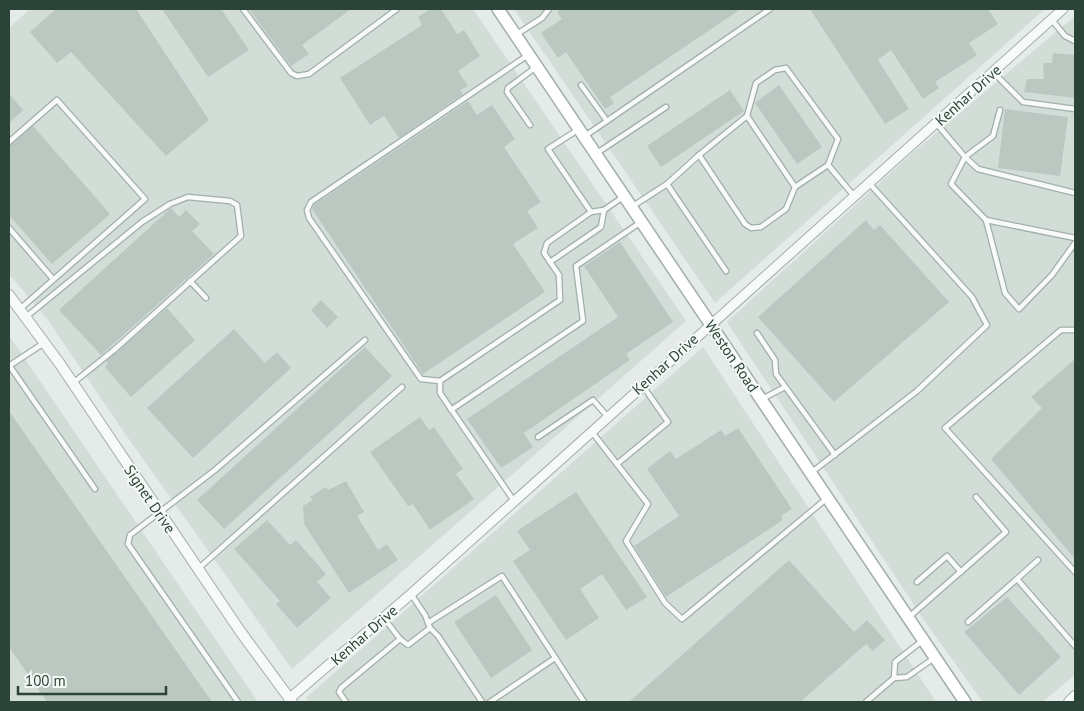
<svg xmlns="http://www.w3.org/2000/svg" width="1084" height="711" viewBox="0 0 1084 711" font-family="'PT Sans',sans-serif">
	<rect width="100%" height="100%" fill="#e4ebe8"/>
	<!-- built -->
	<g fill="#d2ddd7">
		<polygon points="30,9 473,9 686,321 292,669 119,425 48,320 9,274 9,28"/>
		<polygon points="514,9 1045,9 715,303"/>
		<polygon points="1075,16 1075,675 1042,702 983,702 930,629 727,322 910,155"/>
		<polygon points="10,337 258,702 9,702"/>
		<polygon points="703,347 936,702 309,702 306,698"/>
	</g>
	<!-- building -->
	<g fill="#bbc8c2">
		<polygon points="56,9 136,9 209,120 166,156 71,52 57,63 30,32"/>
		<polygon points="162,9 221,9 249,50 208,77"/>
		<polygon points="249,9 351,9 302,45 309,54 291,66"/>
		<polygon points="431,9 441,9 457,34 464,30 480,56 458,71 468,86 460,90 463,94 399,138 384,116 370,125 340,78 422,25 418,17"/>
		<polygon points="561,9 741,9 610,97 614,103 605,109 566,52 558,58 541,33 562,19 557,12"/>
		<polygon points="810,9 988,9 998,24 969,43 977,55 935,82 939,88 923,99 891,50 878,60 909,109 885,124"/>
		<polygon points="1053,53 1075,55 1075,98 1024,92 1027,79 1044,79 1043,63 1052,63"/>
		<polygon points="779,85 822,147 797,164 755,103"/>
		<polygon points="730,90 744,111 661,167 647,146"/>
		<polygon points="9,94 23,110 9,123"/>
		<polygon points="468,101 477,115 492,105 515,139 504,147 541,202 527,211 538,228 513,244 545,292 423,374 312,209 314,205"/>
		<polygon points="1005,109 1068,117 1060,176 998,168"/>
		<polygon points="33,126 110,214 52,264 9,215 9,146"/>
		<polygon points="171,208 179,217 186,210 200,224 192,231 214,254 101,355 59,310"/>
		<polygon points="866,220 874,230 880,225 949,302 834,402 758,317"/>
		<polygon points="620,242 673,322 626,354 630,360 524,433 533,447 501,468 467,419 618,317 584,266"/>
		<polygon points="321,300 338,317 327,328 311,310"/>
		<polygon points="167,308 195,340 131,397 105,367 108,363 106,361"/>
		<polygon points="234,329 265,363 277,352 291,368 193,458 147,408"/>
		<polygon points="365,347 392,376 224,529 197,500"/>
		<polygon points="1075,359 1075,559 991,459 1042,408 1031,397"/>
		<polygon points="9,411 212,702 47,702 9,647"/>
		<polygon points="420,417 429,430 434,427 463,469 456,474 474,499 430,530 413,504 408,506 370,452"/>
		<polygon points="738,428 792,509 781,516 783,520 666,597 634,546 679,516 647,469 670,451 676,459 721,430 725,436"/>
		<polygon points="346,481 364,512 357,516 378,550 387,544 398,560 349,593 304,524 303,506 313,500 310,497 326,487 328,490"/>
		<polygon points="576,492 647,597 626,610 602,574 580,589 599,618 566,640 513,561 530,550 517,531"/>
		<polygon points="267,520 290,545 296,540 326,574 317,582 331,598 297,628 276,604 280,601 234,549"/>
		<polygon points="789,560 854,632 867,620 885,640 873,651 866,644 800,702 629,702"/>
		<polygon points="496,595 532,650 491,678 454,622"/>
		<polygon points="1007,597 1061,657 1019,695 964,632"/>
	</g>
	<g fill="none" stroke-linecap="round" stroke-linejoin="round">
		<defs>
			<g id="service">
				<polyline points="243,9 291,73 297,76 309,74 397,9"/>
				<polyline points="1052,20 1065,36 1075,41"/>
				<polyline points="517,34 542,18 549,9"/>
				<polyline points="528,55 311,202 307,210 309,218 421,379 440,381 560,300 559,275 544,253 547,243 591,212 604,210 623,197"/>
				<polyline points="993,72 1023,102 1075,109"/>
				<polyline points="581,85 607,121"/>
				<polyline points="1000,110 993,136 965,157 978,169 1075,193"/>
				<polyline points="747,116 795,187"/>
				<polyline points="936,123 965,157 951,184 986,220 1075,238"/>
				<polyline points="530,125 507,92 508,88 536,67"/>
				<polyline points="579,129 548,149 591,212"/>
				<polyline points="585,136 770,9"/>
				<polyline points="9,142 57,100 145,199 20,309"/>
				<polyline points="597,153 666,107"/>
				<polyline points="699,155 747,116 756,83 775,70 786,68 838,139 828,165"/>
				<polyline points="667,184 699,155 745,224 751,228 761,227 786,209 795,187 828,165 854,196"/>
				<polyline points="633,206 667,184 726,271"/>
				<polyline points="986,220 1005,293 1019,309 1052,275 1075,243"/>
				<polyline points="9,228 53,279"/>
				<polyline points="550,262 601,227 604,210"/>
				<polyline points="190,281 206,298"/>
				<polyline points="26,317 142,222 170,204 188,197 230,201 237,205 241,236 114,350 73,383"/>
				<polyline points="1075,330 1061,330 945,428 1075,572"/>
				<polyline points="757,333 775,360 776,374 835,455"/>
				<polyline points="9,365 95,489"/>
				<polyline points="9,366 44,343"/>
				<polyline points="440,381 440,393 514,501"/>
				<polyline points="762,399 785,387"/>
				<polyline points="451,410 583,321 576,266 641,222"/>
				<polyline points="592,432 648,504 626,541 665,603 682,619 826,499"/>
				<polyline points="538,437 593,400 607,416"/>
				<polyline points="617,464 668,422 643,386"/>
				<polyline points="812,472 917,391 987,325 972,297 869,183"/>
				<polyline points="199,568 402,387"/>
				<polyline points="1017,579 1038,560"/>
				<polyline points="917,582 947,556 961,572"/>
				<polyline points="909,617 1006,532 976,497"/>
				<polyline points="384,618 400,639 408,645 430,628 425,615 411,594"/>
				<polyline points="968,622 1017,579 1075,646"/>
				<polyline points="428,623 502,576 584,702"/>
				<polyline points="430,628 438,636 482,702"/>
				<polyline points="894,678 907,677 934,658"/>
				<polyline points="238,702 128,544 130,535 215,470 365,340"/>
				<polyline points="346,702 339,692 341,688 400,639"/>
				<polyline points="490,702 555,658"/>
				<polyline points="866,702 894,678 895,662 922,641"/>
			</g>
			<polyline id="minor" points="289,699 411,594 1063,9"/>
			<g id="tertiary">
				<polyline points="9,295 60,364 240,631 292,702"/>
				<polyline points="1069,702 1075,696"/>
			</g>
			<polyline id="secondary" points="498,9 965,702"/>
		</defs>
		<!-- service casing -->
		<use href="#service" stroke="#a2afa9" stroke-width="7"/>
		<!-- minor casing -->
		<use href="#minor" stroke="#a2afa9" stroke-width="11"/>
		<!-- tertiary casing -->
		<use href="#tertiary" stroke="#a2afa9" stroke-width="12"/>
		<!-- secondary casing -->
		<use href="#secondary" stroke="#a2afa9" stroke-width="14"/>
		<!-- service -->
		<use href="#service" stroke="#f7faf8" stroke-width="4.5"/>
		<!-- minor -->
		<use href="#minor" stroke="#f7faf8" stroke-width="9"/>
		<!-- tertiary -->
		<use href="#tertiary" stroke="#f7faf8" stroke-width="10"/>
		<!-- secondary -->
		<use href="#secondary" stroke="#fff" stroke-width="11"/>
	</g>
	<g text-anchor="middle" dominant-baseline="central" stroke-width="4" stroke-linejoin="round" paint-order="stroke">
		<!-- street labels -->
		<g font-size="15" fill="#2c4338" stroke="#f4f9f6">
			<text transform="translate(968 95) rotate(-42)">Kenhar Drive</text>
			<text transform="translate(732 356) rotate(56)">Weston Road</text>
			<text transform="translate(665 364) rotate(-42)">Kenhar Drive</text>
			<text transform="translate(150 499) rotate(56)">Signet Drive</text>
			<text transform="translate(364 635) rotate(-41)">Kenhar Drive</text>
		</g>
	</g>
	<!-- border -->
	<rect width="1084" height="711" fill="none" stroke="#2c4338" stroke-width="20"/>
	<!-- scale -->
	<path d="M18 686v8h148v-8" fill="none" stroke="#2c4338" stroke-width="2.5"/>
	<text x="25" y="686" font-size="15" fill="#2c4338" stroke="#f4f9f6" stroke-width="4" paint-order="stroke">100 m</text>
</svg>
